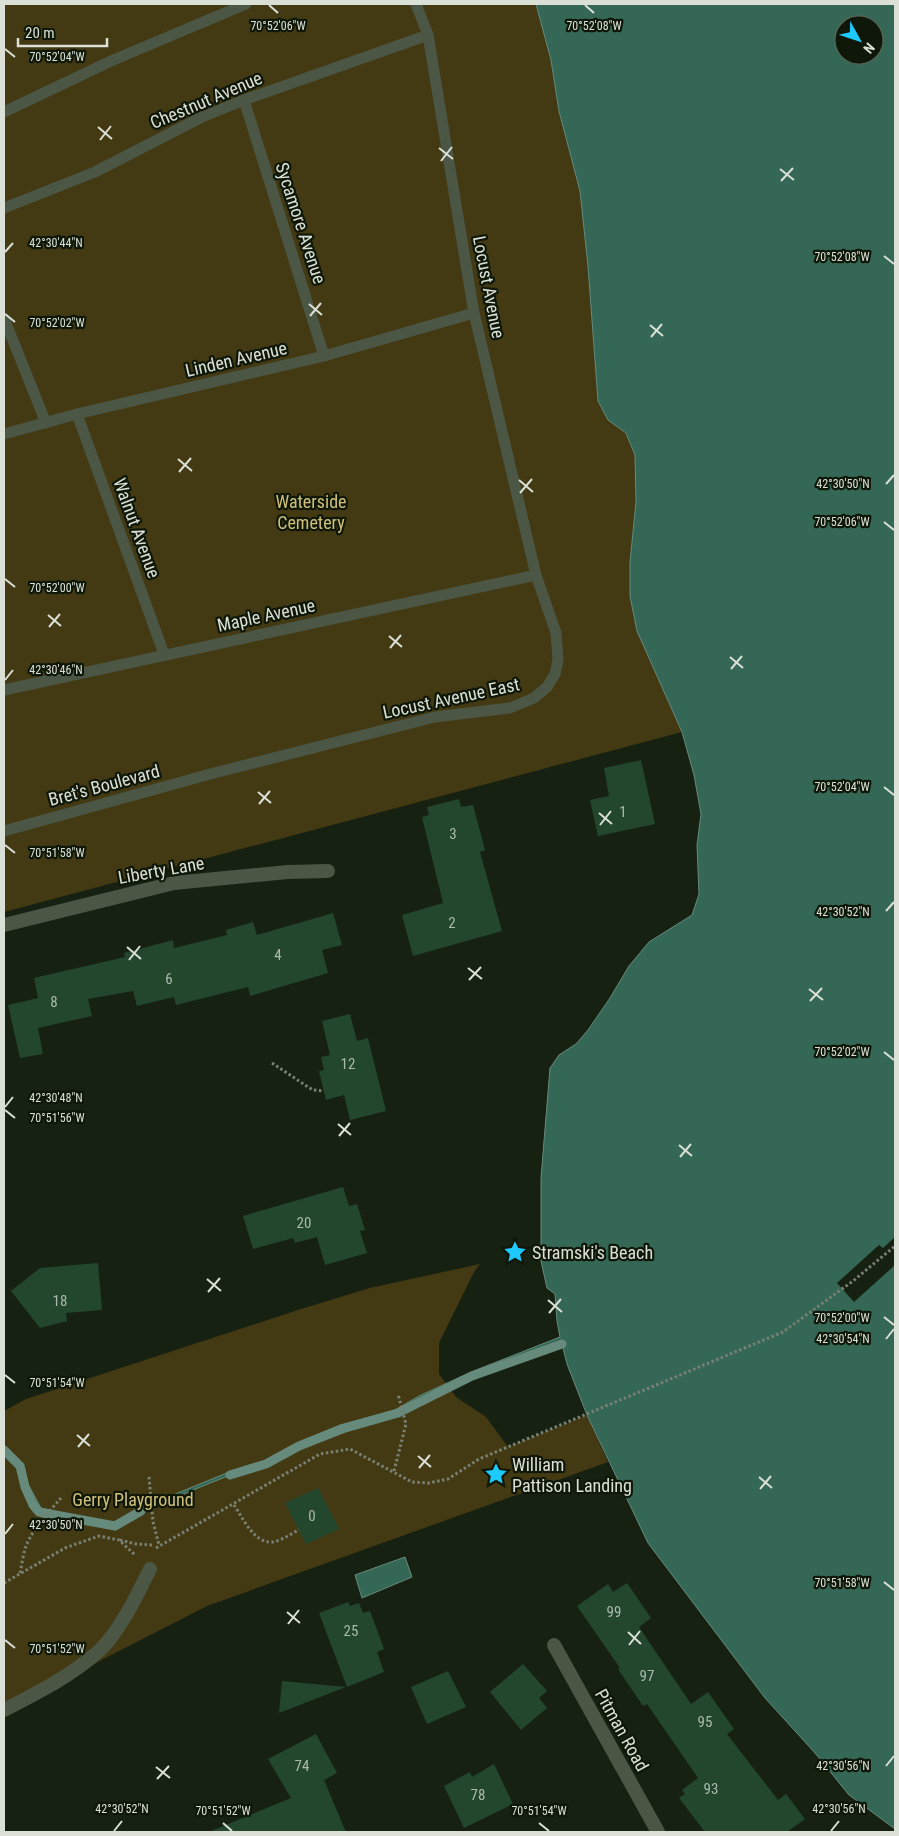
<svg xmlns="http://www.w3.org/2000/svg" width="899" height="1836" viewBox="0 0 899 1836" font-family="'Roboto Condensed',sans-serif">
	<rect width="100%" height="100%" fill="#172111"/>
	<!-- green -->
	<g fill="#433a14">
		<polygon points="4,4 536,4 551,60 559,111 580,191 588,266 598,401 608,420 626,433 635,455 636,502 630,562 630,596 637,631 682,732 4,912"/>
		<polygon points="480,1264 474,1272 439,1343 439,1374 456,1397 486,1417 508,1447 587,1415 608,1462 207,1606 4,1710 4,1411 26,1399 301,1309 370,1288"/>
	</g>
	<!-- water -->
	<g fill="#346756" stroke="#668b7c" fill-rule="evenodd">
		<path d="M536,4H895V1829L849,1795L815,1753L765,1698L648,1543L587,1415L567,1364L562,1344L472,1376L398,1413L342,1429L299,1446L266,1464L230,1475L134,1514L115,1526L39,1512L33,1505L25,1487L20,1466L4,1450V1446L24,1465L28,1484L41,1508L114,1524L134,1511L229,1472L264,1461L297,1443L340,1425L395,1410L419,1396L471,1372L560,1337L557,1321L555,1294L547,1288L541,1261V1178L550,1068L559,1055L576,1044L588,1030L610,998L629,966L649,942L692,915L699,894L697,845L701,814L694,775L682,732L637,631L630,596V562L636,502L635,455L626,433L608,420L598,401L588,266L580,191L559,111L551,60ZM844,25H874V55H844Z"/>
		<polygon points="405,1557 412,1577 362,1598 355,1575"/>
	</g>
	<!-- pier -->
	<polygon fill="#172111" points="895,1237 895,1265 854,1302 837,1283 879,1245 883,1248"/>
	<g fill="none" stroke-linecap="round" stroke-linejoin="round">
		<!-- stream -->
		<g stroke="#668b7c" stroke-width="9">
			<polyline points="4,1450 20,1466 25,1487 33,1505 39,1512 115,1526 141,1511"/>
			<polyline points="230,1475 266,1464 299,1446 342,1429 398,1413 472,1376 562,1344"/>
		</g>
	</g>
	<!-- building -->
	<g fill="#22472d">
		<polygon points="641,760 655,824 598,836 590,800 609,796 604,768"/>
		<polygon points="459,799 461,807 473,805 485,850 480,852 502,931 413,956 402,915 443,903 422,817 429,815 427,807"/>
		<polygon points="333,913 342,945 322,950 328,973 250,996 248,987 176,1005 174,997 137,1006 133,991 88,999 92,1016 38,1028 43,1054 20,1058 8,1005 38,998 34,978 125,957 124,953 173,940 174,948 227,935 226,930 253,922 257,935"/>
		<polygon points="350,1014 357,1041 368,1038 386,1111 350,1120 344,1095 326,1100 319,1071 324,1070 321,1057 330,1055 322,1021"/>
		<polygon points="343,1187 349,1206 357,1204 365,1230 360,1231 367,1253 325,1265 317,1237 295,1243 293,1238 253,1249 243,1216"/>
		<polygon points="98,1263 102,1310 66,1313 67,1321 40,1328 11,1291 40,1268"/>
		<polygon points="318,1488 339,1529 306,1544 285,1503"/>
		<polygon points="627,1583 651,1618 639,1627 691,1704 708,1692 734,1729 727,1734 778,1800 786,1794 805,1819 787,1832 705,1832 679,1798 685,1794 682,1790 698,1778 647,1704 643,1706 618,1669 620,1668 577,1606 608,1584 613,1592"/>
		<polygon points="348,1602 350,1606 359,1603 363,1613 370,1611 384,1649 377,1652 384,1672 347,1687 319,1613"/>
		<polygon points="523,1664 547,1691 539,1698 547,1708 521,1730 490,1692"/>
		<polygon points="448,1671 466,1707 427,1724 411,1687"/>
		<polygon points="282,1681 346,1687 279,1713"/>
		<polygon points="316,1734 337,1773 324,1780 346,1832 209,1832 291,1798 268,1759"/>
		<polygon points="494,1764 513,1804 464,1828 444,1786 470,1772 472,1777"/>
	</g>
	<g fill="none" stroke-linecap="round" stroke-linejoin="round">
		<!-- path -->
		<g stroke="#798174" stroke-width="3" stroke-dasharray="2.5 2.5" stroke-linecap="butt">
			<polyline points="272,1063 308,1087 313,1090 324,1091"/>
			<polyline points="394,1471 406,1424 398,1394"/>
			<polyline points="149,1477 153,1522 159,1545"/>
			<path d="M234,1505C243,1518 254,1544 273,1542C281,1541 292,1533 299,1530"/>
			<polyline points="120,1540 136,1544 153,1545"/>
			<polyline points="156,1548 320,1454 350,1449 412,1482 429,1483 448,1479 479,1459 783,1332 853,1281 895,1246"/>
			<path d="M20,1573C22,1564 23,1554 26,1546C34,1527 48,1513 61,1498"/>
			<polyline points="4,1583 65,1548 99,1536 119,1540 135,1555"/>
		</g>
		<!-- service -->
		<g stroke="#4b5645" stroke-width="11">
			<polyline points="244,100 324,356"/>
			<polyline points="4,112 111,61 246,4"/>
			<polyline points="4,208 95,172 202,117 244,100 428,35"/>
			<polyline points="4,318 46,423"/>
			<polyline points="77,414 164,654"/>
			<polyline points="4,434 77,414 324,356 474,313"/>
			<polyline points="4,690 536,575"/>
			<polyline points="4,831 214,773 435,717 510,708 534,698 547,687 555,674 558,660 556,633 536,575 474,313 428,35 416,4"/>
		</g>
		<!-- minor -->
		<g stroke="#4b5645" stroke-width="14">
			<polyline points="4,925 174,883 288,872 328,871"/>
			<polyline points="554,1645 658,1832"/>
			<path d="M4,1710C37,1693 71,1676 99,1651C120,1631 137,1595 150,1569"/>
		</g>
	</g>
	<!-- ticks -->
	<path fill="none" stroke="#dae0d6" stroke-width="2" d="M269,5L278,13M585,5L594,13M5,49L15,57M98,127L112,139M100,140L111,126M439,148L453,159M441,161L452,147M780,169L794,180M781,181L793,168M5,252L13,243M884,256L894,264M309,304L322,315M5,314L15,322M310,316L321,303M650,325L663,336M651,337L662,324M178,459L192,471M179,472L191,458M519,480L533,492M886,484L894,475M520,493L532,479M884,522L894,530M5,579L15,587M48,615L61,626M49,627L60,614M389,636L402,647M390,648L401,635M730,657L743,668M731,669L742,656M5,680L13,670M884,787L894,795M258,792L271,803M259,804L270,791M599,813L612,824M600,825L611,811M5,845L15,853M886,911L894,902M127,947L141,959M129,960L140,946M468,968L482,979M469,980L481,967M809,989L823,1000M810,1001L822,988M884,1052L894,1060M5,1107L13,1097M5,1110L15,1118M338,1124L351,1135M339,1136L350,1123M679,1145L692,1156M680,1157L691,1144M207,1279L221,1291M208,1292L220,1278M548,1300L562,1312M549,1313L561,1299M884,1317L894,1325M886,1339L894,1329M5,1375L15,1383M77,1435L90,1446M78,1447L89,1434M418,1456L431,1467M419,1468L430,1455M759,1477L772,1488M760,1489L771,1476M5,1534L13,1524M884,1582L894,1590M287,1612L300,1623M288,1624L299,1610M628,1632L641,1644M5,1640L15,1648M629,1645L640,1631M886,1766L894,1756M156,1767L170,1778M157,1779L169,1766M223,1823L232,1831M539,1823L549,1831M114,1831L122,1821M831,1831L839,1821"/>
	<!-- icons -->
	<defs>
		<symbol id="sight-bare" viewBox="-9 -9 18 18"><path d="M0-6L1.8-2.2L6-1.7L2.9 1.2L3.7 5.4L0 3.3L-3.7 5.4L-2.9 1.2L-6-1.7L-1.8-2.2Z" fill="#1dc9fd" stroke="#0e1708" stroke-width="2.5" paint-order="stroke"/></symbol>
	</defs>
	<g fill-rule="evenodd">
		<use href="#sight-bare" x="499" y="1236" width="32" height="32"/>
		<use href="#sight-bare" x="480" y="1458" width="32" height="32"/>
	</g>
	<g text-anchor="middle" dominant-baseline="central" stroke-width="4.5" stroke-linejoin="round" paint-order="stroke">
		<!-- number labels -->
		<g font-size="15" fill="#acbaac">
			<text x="623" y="812">1</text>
			<text x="453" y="834">3</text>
			<text x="452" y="923">2</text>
			<text x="278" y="955">4</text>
			<text x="169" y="979">6</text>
			<text x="54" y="1002">8</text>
			<text x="348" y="1064">12</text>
			<text x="304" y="1223">20</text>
			<text x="60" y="1301">18</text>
			<text x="312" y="1516">0</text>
			<text x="614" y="1612">99</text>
			<text x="351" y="1631">25</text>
			<text x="647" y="1676">97</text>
			<text x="705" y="1722">95</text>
			<text x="302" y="1766">74</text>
			<text x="711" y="1789">93</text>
			<text x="478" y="1795">78</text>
		</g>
		<!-- street labels -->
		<g font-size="18" fill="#dae0d6" stroke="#0e1708">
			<text transform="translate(206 100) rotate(-23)">Chestnut Avenue</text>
			<text transform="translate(301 223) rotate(72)">Sycamore Avenue</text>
			<text transform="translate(489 287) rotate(79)">Locust Avenue</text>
			<text transform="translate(236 359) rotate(-13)">Linden Avenue</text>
			<text transform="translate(137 528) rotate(70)">Walnut Avenue</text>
			<text transform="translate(266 615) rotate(-12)">Maple Avenue</text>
			<text transform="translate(451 698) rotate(-12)">Locust Avenue East</text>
			<text transform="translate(104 785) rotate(-15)">Bret's Boulevard</text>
			<text transform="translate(161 870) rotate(-10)">Liberty Lane</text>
			<text transform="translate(622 1730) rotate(61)">Pitman Road</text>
		</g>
		<!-- park labels -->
		<g font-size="18" fill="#d1c07a" stroke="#0e1708">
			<text x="311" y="501">Waterside<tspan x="311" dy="21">Cemetery</tspan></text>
			<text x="133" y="1499">Gerry Playground</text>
		</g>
		<!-- poi labels -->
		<g font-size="18" fill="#dae0d6" stroke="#0e1708" text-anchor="start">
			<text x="532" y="1252">Stramski's Beach</text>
			<text x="512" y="1464">William<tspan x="512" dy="21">Pattison Landing</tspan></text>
		</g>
	</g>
	<g font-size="12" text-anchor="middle" fill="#dae0d6" stroke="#0e1708" stroke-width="4.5" stroke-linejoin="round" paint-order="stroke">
		<text x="278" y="30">70°52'06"W</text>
		<text x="594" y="30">70°52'08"W</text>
		<text x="57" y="61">70°52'04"W</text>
		<text x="56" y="247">42°30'44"N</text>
		<text x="842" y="261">70°52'08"W</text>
		<text x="57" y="327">70°52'02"W</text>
		<text x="843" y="488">42°30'50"N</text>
		<text x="842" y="526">70°52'06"W</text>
		<text x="57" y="592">70°52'00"W</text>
		<text x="56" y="674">42°30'46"N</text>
		<text x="842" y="791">70°52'04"W</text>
		<text x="57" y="857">70°51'58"W</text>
		<text x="843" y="916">42°30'52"N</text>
		<text x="842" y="1056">70°52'02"W</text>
		<text x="56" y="1102">42°30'48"N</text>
		<text x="57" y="1122">70°51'56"W</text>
		<text x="842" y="1322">70°52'00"W</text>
		<text x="843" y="1343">42°30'54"N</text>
		<text x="57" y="1387">70°51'54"W</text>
		<text x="56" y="1529">42°30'50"N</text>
		<text x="842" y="1587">70°51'58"W</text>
		<text x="57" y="1653">70°51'52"W</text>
		<text x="843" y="1770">42°30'56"N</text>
		<text x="122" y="1813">42°30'52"N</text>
		<text x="839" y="1813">42°30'56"N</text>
		<text x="223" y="1815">70°51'52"W</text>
		<text x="539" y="1815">70°51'54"W</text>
	</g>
	<!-- border -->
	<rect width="899" height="1836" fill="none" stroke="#dae0d6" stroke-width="10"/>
	<!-- north arrow -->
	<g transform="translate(859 40) rotate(130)"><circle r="24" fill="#0e1708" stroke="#60675a"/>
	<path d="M0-4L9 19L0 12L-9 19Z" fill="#1dc9fd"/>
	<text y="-8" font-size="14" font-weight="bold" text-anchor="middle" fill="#dae0d6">N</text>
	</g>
	<!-- scale -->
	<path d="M18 38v8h89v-8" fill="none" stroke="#dae0d6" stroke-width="2.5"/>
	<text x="25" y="38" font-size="15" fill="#dae0d6" stroke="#0e1708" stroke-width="4" paint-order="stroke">20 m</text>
</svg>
